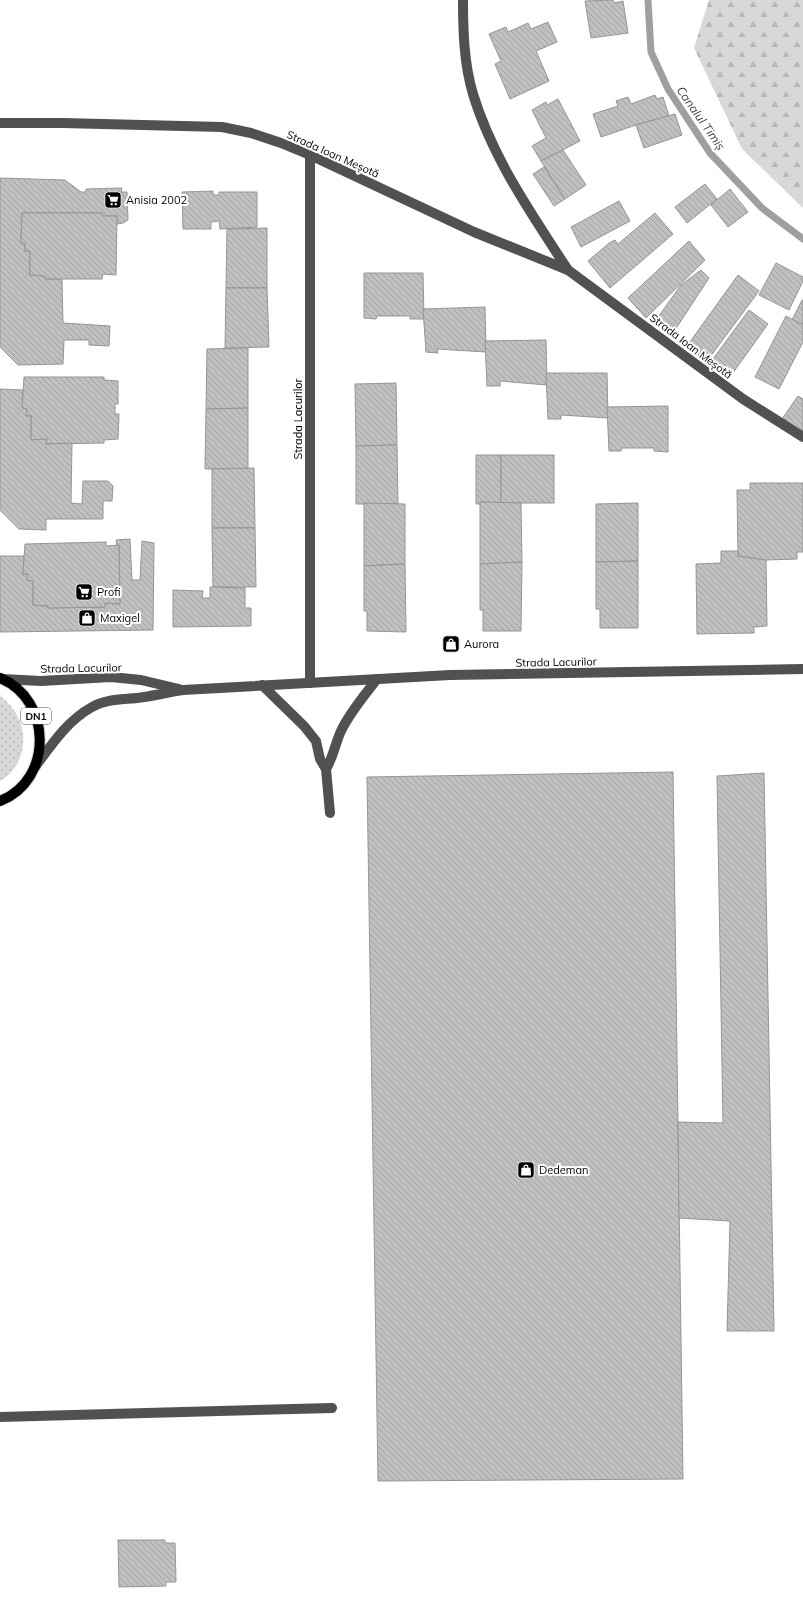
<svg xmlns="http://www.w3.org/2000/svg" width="803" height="1611" viewBox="0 0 803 1611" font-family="Mulish,sans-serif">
	<defs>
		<pattern id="grass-dots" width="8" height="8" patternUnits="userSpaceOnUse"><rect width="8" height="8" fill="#d8d8d8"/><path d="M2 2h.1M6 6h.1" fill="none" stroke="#b8b8b8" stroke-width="1.8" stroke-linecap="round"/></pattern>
		<pattern id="forest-firs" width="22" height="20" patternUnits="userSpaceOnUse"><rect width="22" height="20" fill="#d8d8d8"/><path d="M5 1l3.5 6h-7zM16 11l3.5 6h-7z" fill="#b8b8b8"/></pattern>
		<pattern id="building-back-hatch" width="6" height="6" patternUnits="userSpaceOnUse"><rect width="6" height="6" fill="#c0c0c0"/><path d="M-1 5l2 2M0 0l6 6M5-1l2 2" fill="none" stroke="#a3a3a3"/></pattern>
	</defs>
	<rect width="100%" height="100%" fill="#fff"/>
	<!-- grass -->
	<path fill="url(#grass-dots)" d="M0,696C29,716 33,761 0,781Z"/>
	<!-- forest -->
	<polygon fill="url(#forest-firs)" points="709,0 803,0 803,208 742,149 694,48"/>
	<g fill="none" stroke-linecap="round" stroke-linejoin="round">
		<!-- stream -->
		<polyline stroke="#9f9f9f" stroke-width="7" points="648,0 651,52 668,89 710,153 762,208 803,239"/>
	</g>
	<!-- building -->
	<g fill="url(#building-back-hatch)" stroke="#959595">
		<polygon points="613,0 614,3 623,1 628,33 591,38 585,1"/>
		<polygon points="548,22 557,42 536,51 549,81 510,99 495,64 501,61 489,34 506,27 508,32 528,23 531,29"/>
		<polygon points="655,95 657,99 663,97 669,116 636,125 601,137 593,114 618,106 616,101 628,97 631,104"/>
		<polygon points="558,99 580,141 541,161 532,146 546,138 532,110 546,102 547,105"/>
		<polygon points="675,114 682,135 644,148 636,125"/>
		<polygon points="563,150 586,185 565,199 541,161"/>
		<polygon points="544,167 565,199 554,206 533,174"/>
		<polygon points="0,178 65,180 81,192 86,192 86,189 122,188 121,192 127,192 128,220 123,223 117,224 117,216 103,216 102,213 22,213 21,243 25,243 25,251 30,251 30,275 45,276 45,279 62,279 63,323 110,326 109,346 89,345 89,340 64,340 63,364 18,365 0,347"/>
		<polygon points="705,184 717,199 687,223 675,207"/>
		<polygon points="730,189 748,212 728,227 711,205"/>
		<polygon points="213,191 213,195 219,195 219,192 257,192 257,227 220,229 219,221 211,222 211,229 183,229 182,192"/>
		<polygon points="619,201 630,221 581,247 571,227"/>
		<polygon points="22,213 102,213 103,216 117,216 116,275 103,274 102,279 45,279 45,276 30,275 30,251 25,251 25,243 21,243"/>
		<polygon points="655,213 673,234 610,288 588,261 609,243 615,240 618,244"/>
		<polygon points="267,228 267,288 226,288 227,229"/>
		<polygon points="689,241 705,260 646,318 628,298"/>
		<polygon points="776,263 803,277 803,281 789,310 759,295"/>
		<polygon points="701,270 709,278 673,333 656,320 681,285"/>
		<polygon points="364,273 423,273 424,319 410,319 410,316 377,316 376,319 364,318"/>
		<polygon points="738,275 759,291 707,361 687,346"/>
		<polygon points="226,288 267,288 269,347 225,348"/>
		<polygon points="802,300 803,300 803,325 792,320"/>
		<polygon points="485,307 486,352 437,349 438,353 426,352 423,309"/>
		<polygon points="749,310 768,324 730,377 710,363"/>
		<polygon points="786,316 803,325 803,342 779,389 755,377"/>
		<polygon points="546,340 547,385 500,381 500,386 487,386 485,341"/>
		<polygon points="248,348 248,408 206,409 207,349"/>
		<polygon points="546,373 607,373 608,418 561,415 561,419 548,419"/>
		<polygon points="24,377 104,377 104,380 118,381 118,404 115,404 115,414 119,414 118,439 104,440 104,443 46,444 47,439 31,440 31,416 26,416 27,409 22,408"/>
		<polygon points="396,383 397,445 356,446 355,384"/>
		<polygon points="0,389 23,390 22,408 27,409 26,416 31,416 31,440 47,439 46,444 72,443 71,503 82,504 83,481 108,481 113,486 112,501 103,501 103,519 46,519 46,530 19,529 0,510"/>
		<polygon points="798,396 803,399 803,433 782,419"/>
		<polygon points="668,406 668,452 654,451 654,448 622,448 621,451 609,451 607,407"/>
		<polygon points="248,408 248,469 205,469 206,409"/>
		<polygon points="397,445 398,504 356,504 356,446"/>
		<polygon points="476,455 501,455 501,503 480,502 480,504 476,504"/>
		<rect x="501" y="455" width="53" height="48"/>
		<polygon points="254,468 255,528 212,528 212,469"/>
		<polygon points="750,483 803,483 803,552 797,552 797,559 766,560 738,556 737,490 750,490"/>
		<polygon points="480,502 521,503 522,562 480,564"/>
		<polygon points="364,503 405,504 405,564 364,566"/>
		<polygon points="638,503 638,561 596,562 596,504"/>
		<polygon points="212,528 255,528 256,587 213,587"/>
		<polygon points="130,539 132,580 140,580 142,541 154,543 153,630 0,632 0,556 24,556 23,574 28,574 27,580 33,581 33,605 48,606 48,608 105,607 105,603 120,604 119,545 117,546 116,540"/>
		<polygon points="106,542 106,546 119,545 120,604 105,603 105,607 48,608 48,606 33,605 33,581 27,580 28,574 23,574 25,544"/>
		<polygon points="721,551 738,551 738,556 766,560 767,626 754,627 754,633 697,634 696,564 721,563"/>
		<polygon points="638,561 638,628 600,628 600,609 596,609 596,562"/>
		<polygon points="522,562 521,631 483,631 483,610 480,610 480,564"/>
		<polygon points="405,564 406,632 367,631 367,611 364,611 364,566"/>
		<polygon points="210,587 245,588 245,608 251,608 251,626 173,627 173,590 203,591 202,598 210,598"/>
		<polygon points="673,772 683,1479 378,1481 367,777"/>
		<polygon points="764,773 774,1331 727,1331 730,1221 679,1218 678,1122 723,1123 717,776"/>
		<polygon points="118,1540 165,1540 165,1543 175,1543 176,1582 166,1582 166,1586 119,1587"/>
	</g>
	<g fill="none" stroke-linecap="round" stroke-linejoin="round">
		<defs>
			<path id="major" d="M0,678C52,699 54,780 0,801"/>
		</defs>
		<!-- major casing -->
		<use href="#major" stroke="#dbdbdb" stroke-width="12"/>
		<!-- minor -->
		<g stroke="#515151" stroke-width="10">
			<path d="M463,0C463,31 464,64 473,94C492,157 532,215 568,270"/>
			<polyline points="0,123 63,123 222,127 251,133 281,143 310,155 474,232 568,270 743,399 803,437"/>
			<polyline points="2,679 41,681 111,677 141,680 179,689"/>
			<polyline points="310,683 310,155"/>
			<polyline points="262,685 304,726 316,741 320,759 326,769 330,813"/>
			<path d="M35,767C52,744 67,721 92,707C108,698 126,700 144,697C157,695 170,692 183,690L450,675L803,669"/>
			<path d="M326,769C333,758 335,744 341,731C350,712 364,696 377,679"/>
			<polyline points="0,1417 332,1408"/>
		</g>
		<!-- major -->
		<use href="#major" stroke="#000" stroke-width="10"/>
	</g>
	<!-- icons -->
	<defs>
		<symbol id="supermarket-square" viewBox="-11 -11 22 22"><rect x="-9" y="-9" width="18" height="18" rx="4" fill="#000" stroke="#fff"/><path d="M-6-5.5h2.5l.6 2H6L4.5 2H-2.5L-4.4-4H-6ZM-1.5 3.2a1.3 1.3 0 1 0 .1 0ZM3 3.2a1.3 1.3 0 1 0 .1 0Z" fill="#fff"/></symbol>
		<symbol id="shop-square" viewBox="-11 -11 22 22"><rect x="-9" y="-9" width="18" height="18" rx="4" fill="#000" stroke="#fff"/><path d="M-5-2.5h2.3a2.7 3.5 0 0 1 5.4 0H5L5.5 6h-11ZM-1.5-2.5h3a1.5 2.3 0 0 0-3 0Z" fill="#fff"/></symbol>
	</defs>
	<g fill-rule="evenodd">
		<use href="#supermarket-square" x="103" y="190" width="20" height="20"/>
		<use href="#supermarket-square" x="74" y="582" width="20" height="20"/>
		<use href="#shop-square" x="77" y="608" width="20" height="20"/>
		<use href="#shop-square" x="441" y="634" width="20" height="20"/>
		<use href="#shop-square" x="516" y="1160" width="20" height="20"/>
	</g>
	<g text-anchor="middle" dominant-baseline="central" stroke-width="4" stroke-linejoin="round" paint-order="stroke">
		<!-- shield labels -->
		<rect fill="#fff" stroke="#4c4c4c" stroke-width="1" x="21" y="708" width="30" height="16" rx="3"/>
		<g font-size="10" font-weight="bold" fill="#000">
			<text x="36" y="716">DN1</text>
		</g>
		<!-- street labels -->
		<g font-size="11" fill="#000" stroke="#fff">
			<text transform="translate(333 154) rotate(24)">Strada Ioan Meșotă</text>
			<text transform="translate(691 346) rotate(37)">Strada Ioan Meșotă</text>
			<text transform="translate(298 419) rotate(-90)">Strada Lacurilor</text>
			<text transform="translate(556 662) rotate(-1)">Strada Lacurilor</text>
			<text transform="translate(81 668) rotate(-1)">Strada Lacurilor</text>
		</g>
		<!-- poi labels -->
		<g font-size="11" fill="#000" stroke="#fff" text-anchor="start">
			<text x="126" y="200">Anisia 2002</text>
			<text x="97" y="592">Profi</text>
			<text x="100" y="618">Maxigel</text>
			<text x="464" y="644">Aurora</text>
			<text x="539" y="1170">Dedeman</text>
		</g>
		<!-- water labels -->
		<g font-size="12" font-style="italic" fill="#404040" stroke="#fff">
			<text transform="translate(701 118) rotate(55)">Canalul Timiș</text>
		</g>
	</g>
</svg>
